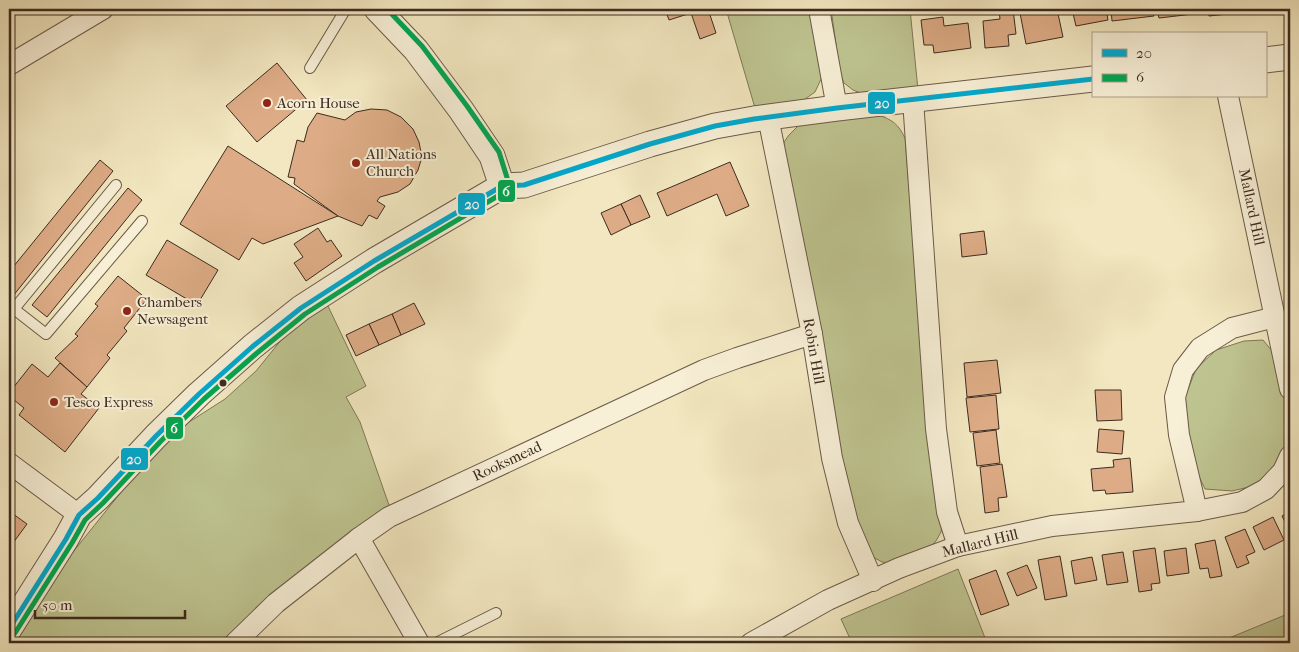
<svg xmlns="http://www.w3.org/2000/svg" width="1299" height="652" viewBox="0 0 1299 652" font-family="'IM FELL French Canon',serif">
	<rect width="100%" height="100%" fill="#f2e7c0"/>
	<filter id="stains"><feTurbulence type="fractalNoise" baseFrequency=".004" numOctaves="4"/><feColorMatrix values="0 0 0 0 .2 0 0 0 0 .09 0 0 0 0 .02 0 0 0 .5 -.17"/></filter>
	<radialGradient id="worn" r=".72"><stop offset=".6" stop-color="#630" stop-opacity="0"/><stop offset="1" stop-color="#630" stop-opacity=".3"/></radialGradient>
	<!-- green -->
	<g fill="#bec490" stroke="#7e7858">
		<polygon points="726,9 807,9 810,11 822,77 815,92 801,102 755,108"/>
		<polygon points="831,9 910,9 918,90 866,95 853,90 844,83 840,73"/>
		<path d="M878,115C893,120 898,124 905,138L928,419L942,523L941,532L936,541L928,549L891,563L882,562L873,557L849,509L783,157L784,142L789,135L799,125Z"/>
		<polygon points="327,304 366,386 346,397 360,422 390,508 275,592 223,643 13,643 36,606 69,557 134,476 178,429 225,399 256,371 286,334"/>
		<polygon points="1263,340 1277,357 1290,417 1290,433 1288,448 1276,468 1253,486 1232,491 1205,489 1190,458 1183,402 1196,369 1216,350 1244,341"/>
		<polygon points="958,569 987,643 852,643 841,619"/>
		<polygon points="1290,613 1290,643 1217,643"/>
	</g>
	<!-- building -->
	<g fill="#ddac86" stroke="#3e2b20">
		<polygon points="665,9 708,9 716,33 700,39 691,13 669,20"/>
		<polygon points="1013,9 1016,34 1008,35 1009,46 985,48 983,21 1000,19 999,10"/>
		<polygon points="1043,9 1057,9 1063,37 1026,44 1020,13"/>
		<polygon points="1072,9 1106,9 1108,20 1076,26"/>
		<polygon points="1111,9 1153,9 1154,16 1112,21"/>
		<polygon points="1157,9 1201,9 1202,13 1159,18"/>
		<polygon points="1208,9 1246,9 1246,12 1209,16"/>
		<polygon points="943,17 944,26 968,23 971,48 934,53 933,45 924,45 921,20"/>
		<polygon points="277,63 307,100 257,142 226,106"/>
		<polygon points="371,109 387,110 401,117 413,129 419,142 422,157 418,170 410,184 398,192 380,197 377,201 385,206 377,219 369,215 362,226 338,216 294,184 295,178 288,177 297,140 304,142 308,127 317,113 345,120 356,112"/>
		<polygon points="228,146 338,216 263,244 252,238 239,260 180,224"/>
		<polygon points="100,160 113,171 9,301 9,272"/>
		<polygon points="730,162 749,206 726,216 717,194 667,216 657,193"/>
		<polygon points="128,188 142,200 47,317 32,305"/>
		<polygon points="640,195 650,217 631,225 621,204"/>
		<polygon points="621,204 631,225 611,235 601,213"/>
		<polygon points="318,228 327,242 331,240 342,256 306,281 294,263 303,257 294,244"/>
		<polygon points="984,231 987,254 962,257 960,234"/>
		<polygon points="167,240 218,270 197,305 146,275"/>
		<polygon points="118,276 147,299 124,328 127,331 107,355 110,358 87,387 55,358 78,336 75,334 98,306 95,304"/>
		<polygon points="414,303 425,324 401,335 392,314"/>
		<polygon points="392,314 401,335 379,345 369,324"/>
		<polygon points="369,324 379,345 356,356 346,335"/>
		<polygon points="997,360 1001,393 967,397 964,363"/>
		<polygon points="60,363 87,387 81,394 99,408 65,452 19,415 24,408 9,396 9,393 32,364 48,377"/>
		<polygon points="1095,390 1121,390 1122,420 1097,421"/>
		<polygon points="996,395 999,429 970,432 966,398"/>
		<polygon points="1099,429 1124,431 1122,454 1097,452"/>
		<polygon points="996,430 1000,463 977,466 973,433"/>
		<polygon points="1130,458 1133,492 1106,494 1105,490 1093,491 1091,469 1114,467 1113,460"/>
		<polygon points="1002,464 1007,497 998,498 999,511 985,513 980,467"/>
		<polygon points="9,511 27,524 13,543 9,540"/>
		<polygon points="1290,512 1290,532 1282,516"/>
		<polygon points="1273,517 1284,540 1264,550 1253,527"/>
		<polygon points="1245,529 1255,552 1246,556 1249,563 1237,568 1225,537"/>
		<polygon points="1215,540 1222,576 1210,578 1208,568 1200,569 1195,544"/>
		<polygon points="1155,548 1160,583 1151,584 1152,590 1139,592 1133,551"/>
		<polygon points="1186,548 1189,573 1167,576 1164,551"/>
		<polygon points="1123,552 1128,582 1107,585 1102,555"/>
		<polygon points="1060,556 1067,596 1045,600 1038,560"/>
		<polygon points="1092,557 1097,580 1075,584 1071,561"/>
		<polygon points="1027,565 1037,588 1017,596 1007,573"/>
		<polygon points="996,570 1009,605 981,615 969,580"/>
	</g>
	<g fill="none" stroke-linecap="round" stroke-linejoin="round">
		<defs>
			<g id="service">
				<polyline points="310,68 344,12 347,9"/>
				<polyline points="14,309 46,334 142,221"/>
				<polyline points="9,315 116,185"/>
				<polyline points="436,643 496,613"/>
			</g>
			<g id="minor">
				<polyline points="819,9 837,108"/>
				<polyline points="9,65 103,9"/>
				<polyline points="1228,96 1290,389"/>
				<polyline points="913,100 936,429 947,512 958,546"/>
				<polyline points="768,117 812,334 832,458 848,523 873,581"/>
				<polyline points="9,463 79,515"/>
				<polyline points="1197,511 1179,435 1175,397 1183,370 1200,348 1232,328 1275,317"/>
				<polyline points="359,538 419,643"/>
				<polyline points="235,643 276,603 359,538 389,517 704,370 737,358 812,334"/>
				<polyline points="751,643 828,600 899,568 958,546 1052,526 1197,511 1242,502 1266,489 1283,471 1290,456"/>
			</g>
			<g id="tertiary">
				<polyline points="377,9 416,50 461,110 492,156 502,186"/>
				<polyline points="1265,60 1290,57"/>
				<polyline points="9,629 66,539 79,515 98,498 156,436 199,394 252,347 301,308 374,261 502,186 524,185 650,144 715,126 754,119 837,108 1093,79"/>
			</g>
		</defs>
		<!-- service casing -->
		<use href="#service" stroke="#6b5a48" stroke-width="12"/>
		<!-- minor casing -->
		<use href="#minor" stroke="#6b5a48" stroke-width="22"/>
		<!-- tertiary casing -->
		<use href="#tertiary" stroke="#6b5a48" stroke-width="27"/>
		<!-- service -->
		<use href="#service" stroke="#f7efd6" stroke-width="10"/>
		<!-- minor -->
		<use href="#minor" stroke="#f7efd6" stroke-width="20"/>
		<!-- tertiary -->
		<use href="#tertiary" stroke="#f7efd6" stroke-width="25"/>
		<defs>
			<polyline id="bus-1" points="9,629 66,539 79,515 98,498 156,436 199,394 252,347 301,308 374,261 502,186 524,185 650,144 715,126 754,119 837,108 1093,79"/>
			<polyline id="bus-2" points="15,633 72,543 85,520 103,503 161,441 204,399 257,353 305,314 378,267 508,190 509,184 499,152 467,106 422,46 387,9"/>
		</defs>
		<!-- bus-1 casing -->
		<use href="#bus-1" stroke="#f7efd6" stroke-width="9"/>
		<!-- bus-2 casing -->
		<use href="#bus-2" stroke="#f7efd6" stroke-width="9"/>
		<!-- bus-1 -->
		<use href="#bus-1" stroke="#00a9ce" stroke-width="5"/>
		<!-- bus-2 -->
		<use href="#bus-2" stroke="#00a651" stroke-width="5"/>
	</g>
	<!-- markers -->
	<g fill="#8f2418" stroke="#f7efd6" stroke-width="2">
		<circle cx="267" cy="103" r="5"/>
		<circle cx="356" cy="163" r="5"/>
		<circle cx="127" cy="311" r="5"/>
		<circle cx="54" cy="402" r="5"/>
	</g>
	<circle fill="#3e2b20" stroke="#f7efd6" stroke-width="2" cx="223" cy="383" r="4.5"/>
	<g text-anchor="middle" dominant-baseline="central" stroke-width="4" stroke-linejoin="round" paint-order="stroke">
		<!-- poi labels -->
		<g font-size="15" fill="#3e2b20" stroke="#f7efd6" text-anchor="start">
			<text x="277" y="103">Acorn House</text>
			<text x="366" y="154">All Nations<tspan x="366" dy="17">Church</tspan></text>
			<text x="137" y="302">Chambers<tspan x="137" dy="17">Newsagent</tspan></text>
			<text x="64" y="402">Tesco Express</text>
		</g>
		<!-- street labels -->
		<g font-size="15" fill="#3e2b20" stroke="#f7efd6">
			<text transform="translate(1252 207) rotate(78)">Mallard Hill</text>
			<text transform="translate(814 351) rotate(80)">Robin Hill</text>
			<text transform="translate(507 461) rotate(-25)">Rooksmead</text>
			<text transform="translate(980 543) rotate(-14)">Mallard Hill</text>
		</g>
	</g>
	<g stroke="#f7efd6" stroke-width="2">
		<rect x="867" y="91" width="29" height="24" rx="5" fill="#00a9ce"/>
		<rect x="497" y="179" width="19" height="24" rx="5" fill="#00a651"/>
		<rect x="457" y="192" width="29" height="24" rx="5" fill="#00a9ce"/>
		<rect x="165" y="416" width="19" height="24" rx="5" fill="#00a651"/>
		<rect x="120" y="447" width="29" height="24" rx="5" fill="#00a9ce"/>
	</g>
	<g font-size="14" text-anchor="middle" font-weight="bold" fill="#fff">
		<text x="882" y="108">20</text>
		<text x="506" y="196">6</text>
		<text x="472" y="209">20</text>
		<text x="174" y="433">6</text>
		<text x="134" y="464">20</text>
	</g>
	<!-- margin -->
	<rect width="1299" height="652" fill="none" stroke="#f2e7c0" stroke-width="30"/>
	<rect x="10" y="10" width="1279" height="632" fill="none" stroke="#3e2b20" stroke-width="2.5"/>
	<rect x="15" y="15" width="1269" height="622" fill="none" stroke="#3e2b20"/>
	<!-- legend -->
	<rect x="1092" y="32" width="175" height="65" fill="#f7efd6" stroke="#ada18d"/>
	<rect x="1102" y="49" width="25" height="8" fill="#00a9ce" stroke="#ada18d"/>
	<text x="1136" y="58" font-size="15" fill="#3e2b20">20</text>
	<rect x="1102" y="74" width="25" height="8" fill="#00a651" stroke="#ada18d"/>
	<text x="1136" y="82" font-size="15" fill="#3e2b20">6</text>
	<!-- scale -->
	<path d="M35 610v8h150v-8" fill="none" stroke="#3e2b20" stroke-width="2.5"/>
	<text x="42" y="610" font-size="15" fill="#3e2b20" stroke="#f7efd6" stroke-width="4" paint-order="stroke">50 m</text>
	<rect width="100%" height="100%" filter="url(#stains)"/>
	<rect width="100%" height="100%" fill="url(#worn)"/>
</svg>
